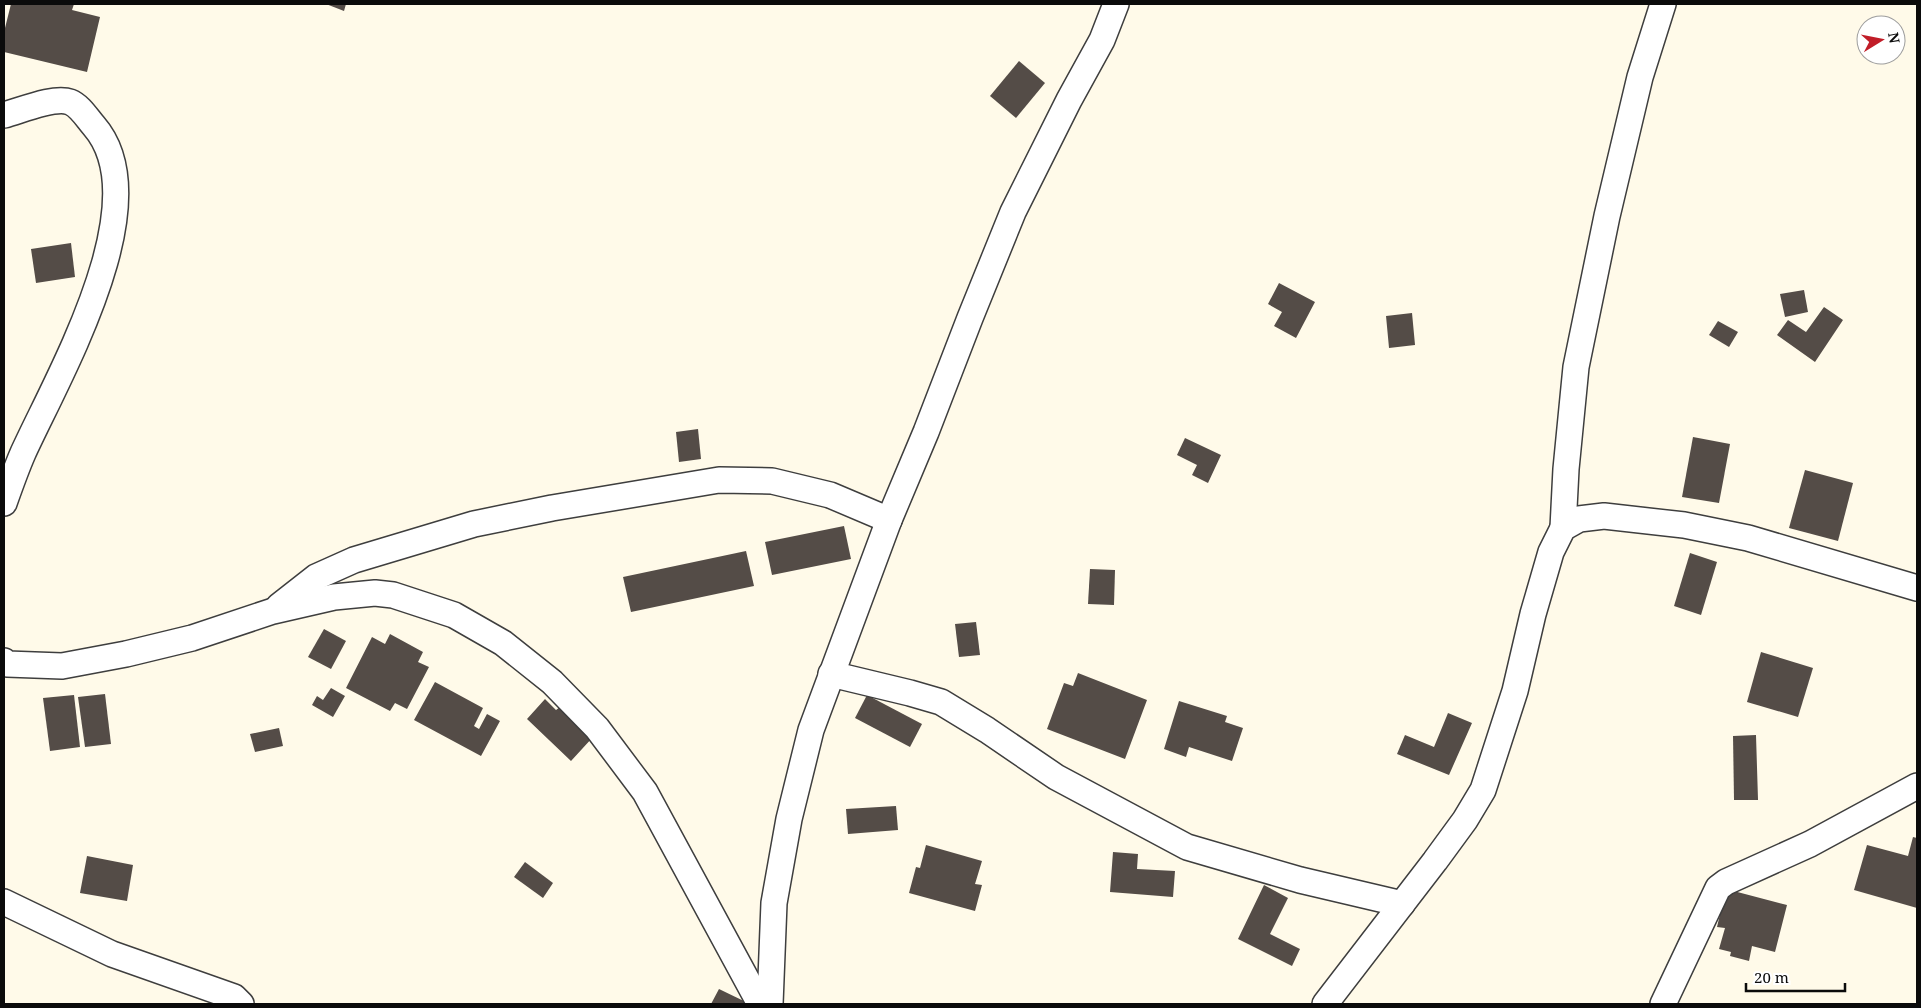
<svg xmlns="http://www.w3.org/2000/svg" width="1921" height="1008" viewBox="0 0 1921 1008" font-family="'Noto Serif',serif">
	<rect width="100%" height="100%" fill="#fffae9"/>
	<!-- building -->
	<g fill="#544c47">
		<polygon points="11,4 74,4 72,10 100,17 87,72 4,52 4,32"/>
		<polygon points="326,4 346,4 344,11"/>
		<polygon points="1019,61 1045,83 1016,118 990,96"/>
		<polygon points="71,243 75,277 36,283 31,249"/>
		<polygon points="1279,283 1315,302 1296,338 1274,326 1282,312 1268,304"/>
		<polygon points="1804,290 1808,312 1785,317 1780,294"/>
		<polygon points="1824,307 1843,320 1815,362 1777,335 1788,320 1806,332"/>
		<polygon points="1412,313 1415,345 1389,348 1386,316"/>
		<polygon points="1718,321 1738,332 1729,347 1709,335"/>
		<polygon points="698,429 701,459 679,462 676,432"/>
		<polygon points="1693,437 1730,444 1719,503 1682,497"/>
		<polygon points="1185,438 1221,455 1208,483 1192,475 1197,465 1177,455"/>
		<polygon points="1805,470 1853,483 1838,541 1789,528"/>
		<polygon points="844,526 851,559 772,575 765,542"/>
		<polygon points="746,551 754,586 631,612 623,577"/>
		<polygon points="1690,553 1717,562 1701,615 1674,606"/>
		<polygon points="1090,569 1115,570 1114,605 1088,604"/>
		<polygon points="976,622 980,655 959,657 955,624"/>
		<polygon points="324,629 346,641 331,669 308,657"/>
		<polygon points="390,634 423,652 418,662 429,667 407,709 395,703 390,711 346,688 372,637 385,644"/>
		<polygon points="1761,652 1813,668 1798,717 1747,702"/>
		<polygon points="1078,673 1147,700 1125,759 1047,729 1064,683 1073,686"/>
		<polygon points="435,682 483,708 474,726 479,729 487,714 500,721 481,756 414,720"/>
		<polygon points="331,688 345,696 333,717 312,705 317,696 323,700"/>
		<polygon points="105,694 111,744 85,747 78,697"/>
		<polygon points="74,695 80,747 50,751 43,698"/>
		<polygon points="867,695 922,724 910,747 855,718"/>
		<polygon points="545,699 556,710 560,707 593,737 571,761 527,719"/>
		<polygon points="1179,701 1227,716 1225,722 1243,728 1232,761 1189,747 1186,757 1164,749"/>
		<polygon points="1448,713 1472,723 1449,775 1397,754 1405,735 1434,747"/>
		<polygon points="279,728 283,746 255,752 250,734"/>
		<polygon points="1756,735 1758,800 1734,800 1733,736"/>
		<polygon points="896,806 898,830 848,834 846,809"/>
		<polygon points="1913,837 1917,838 1917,908 1854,890 1867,845 1908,856"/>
		<polygon points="926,845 982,861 975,884 982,885 975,911 909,893 916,867 920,868"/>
		<polygon points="1113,852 1138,854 1137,869 1175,871 1173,897 1110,892"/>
		<polygon points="87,856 133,865 127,901 80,893"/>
		<polygon points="525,862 553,883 543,898 514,877"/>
		<polygon points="1264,885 1288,898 1270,934 1300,949 1292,966 1238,939"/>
		<polygon points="1726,889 1787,905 1775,952 1752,946 1749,961 1730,956 1731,952 1719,949 1725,928 1717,927"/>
		<polygon points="719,989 750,1004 711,1004"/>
	</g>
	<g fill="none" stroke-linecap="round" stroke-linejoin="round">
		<defs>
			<g id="street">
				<path d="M4,115C20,111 54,96 70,102C80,106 87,118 94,126C160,202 58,376 23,453C16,469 10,486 4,503"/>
				<polyline points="1563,528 1566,469 1576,367 1607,216 1640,77 1663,4"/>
				<polyline points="279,606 316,577 354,560 474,524 552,508 719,480 772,481 830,495 889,520"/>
				<polyline points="4,661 7,664 62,666 126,654 192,638 273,611 334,597 375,593 393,595 454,615 503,643 552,682 597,728 645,792 760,1004"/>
				<polyline points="831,674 910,693 941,702 987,730 1056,777 1187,847 1300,880 1402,904"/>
				<polyline points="4,902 112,954 234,997 241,1004"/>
				<polyline points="770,1004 774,903 789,819 811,730 889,520 926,432 970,318 1013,212 1069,100 1102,40 1116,4"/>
				<polyline points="1325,1004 1435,861 1465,820 1483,790 1515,691 1533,614 1551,552 1563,528 1579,519 1604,516 1684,525 1748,538 1917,588"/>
				<polyline points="1663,1004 1718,888 1726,882 1810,844 1917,786"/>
			</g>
		</defs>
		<!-- street casing -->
		<use href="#street" stroke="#3e3e3e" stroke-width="28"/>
		<!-- street -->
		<use href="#street" stroke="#fff" stroke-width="25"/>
	</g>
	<!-- border -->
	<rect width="1921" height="1008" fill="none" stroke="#0b0b0b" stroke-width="10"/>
	<!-- north arrow -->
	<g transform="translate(1881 40) rotate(80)"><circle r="24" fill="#ffffff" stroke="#9d9d9d"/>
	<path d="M0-4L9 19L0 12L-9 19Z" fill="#c11d28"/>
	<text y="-8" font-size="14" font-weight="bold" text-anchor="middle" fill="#0b0b0b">N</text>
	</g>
	<!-- scale -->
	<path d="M1746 983v8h99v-8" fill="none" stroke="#0b0b0b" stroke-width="2.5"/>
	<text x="1754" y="983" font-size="15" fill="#0b0b0b" stroke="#ffffff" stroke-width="4" paint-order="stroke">20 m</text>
</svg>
